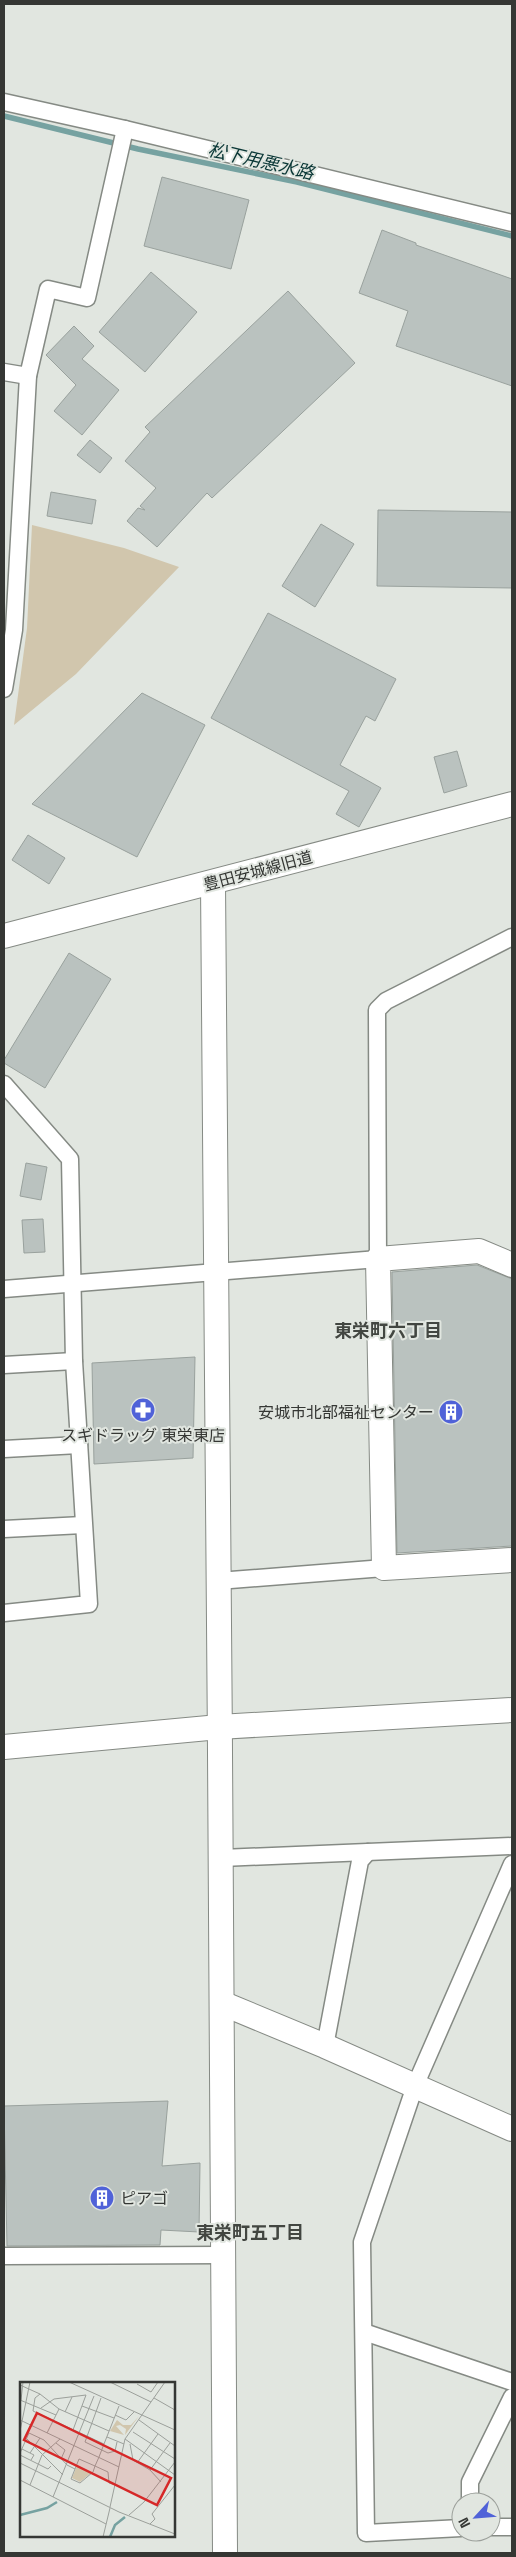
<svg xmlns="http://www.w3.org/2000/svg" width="516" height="2557" viewBox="0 0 516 2557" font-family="'Space Grotesk','Noto Sans JP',sans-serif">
	<rect width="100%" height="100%" fill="#e1e6e0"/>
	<!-- green -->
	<polygon fill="#d1c6ad" points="32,525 124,548 179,567 76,674 14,725 27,628"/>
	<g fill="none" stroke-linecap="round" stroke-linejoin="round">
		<!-- stream -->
		<polyline stroke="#76a2a1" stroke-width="5.5" points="4,116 138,149 297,182 512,236"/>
	</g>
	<!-- building -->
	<g fill="#bac2bf" stroke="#99a19d">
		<polygon points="162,177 249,200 231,269 144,246"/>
		<polygon points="382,230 416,243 416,245 512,279 512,386 396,346 408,311 359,293"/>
		<polygon points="151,272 197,312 145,372 99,332"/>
		<polygon points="288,291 355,363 212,498 207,493 157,547 127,521 138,508 145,510 140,506 156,488 125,461 150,432 145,427"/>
		<polygon points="74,326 94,346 82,359 119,390 82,435 54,411 76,385 46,355"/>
		<polygon points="90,440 112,458 100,473 77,455"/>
		<polygon points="51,492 96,500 92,524 47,516"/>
		<polygon points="378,510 512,512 512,588 377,586"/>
		<polygon points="321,524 354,544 315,607 282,586"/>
		<polygon points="268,613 396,679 375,721 366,716 340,765 381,788 359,827 336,814 349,791 211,718"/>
		<polygon points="142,693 205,725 137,857 32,804"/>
		<polygon points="457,751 467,786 444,793 434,757"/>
		<polygon points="28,835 65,858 49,884 12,860"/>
		<polygon points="69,953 111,979 45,1088 4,1063 4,1060"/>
		<polygon points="26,1163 47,1167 41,1200 20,1196"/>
		<polygon points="43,1219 45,1252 24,1253 22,1220"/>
		<polygon points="477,1265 512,1279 512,1546 397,1553 392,1272"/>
		<polygon points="195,1357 193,1458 94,1464 92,1363"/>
		<polygon points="168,2101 162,2166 200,2163 199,2232 161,2230 160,2245 7,2246 4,2106"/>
	</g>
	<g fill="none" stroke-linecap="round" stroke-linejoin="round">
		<defs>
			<g id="street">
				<polyline points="4,102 125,129 512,223"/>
				<polyline points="4,372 28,376"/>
				<polyline points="4,689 14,630 28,376 48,289 87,298 125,129"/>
				<polyline points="4,1084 70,1159 74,1361 89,1604 4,1613"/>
				<polyline points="4,1289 378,1259 377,1010 386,1001 512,937"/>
				<polyline points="4,1365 74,1361"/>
				<polyline points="4,1449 79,1445"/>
				<polyline points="4,1529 83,1525"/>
				<polyline points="218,1581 384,1568"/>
				<polyline points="222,1858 512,1846"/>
				<polyline points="325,2046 360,1861 368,1852"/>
				<polyline points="4,2256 223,2255"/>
				<polyline points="364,2332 512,2382"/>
				<polyline points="470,2502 470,2482 512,2397"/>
				<polyline points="491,2527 512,2527"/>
				<polyline points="461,2528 366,2533 362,2242 415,2086 512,1864"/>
			</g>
			<g id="secondary">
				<path d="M213,883C215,1440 225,1996 225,2553"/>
				<polyline points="4,936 512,804"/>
				<polyline points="512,1265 479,1251 378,1259 384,1568 512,1560"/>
				<polyline points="4,1747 219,1727 512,1710"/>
				<polyline points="224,2004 325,2046 512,2129"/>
			</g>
		</defs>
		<!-- street casing -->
		<use href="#street" stroke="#858a84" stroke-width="19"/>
		<!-- secondary casing -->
		<use href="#secondary" stroke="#858a84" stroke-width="26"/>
		<!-- street -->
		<use href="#street" stroke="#fff" stroke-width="16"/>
		<!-- secondary -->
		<use href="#secondary" stroke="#fff" stroke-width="24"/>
	</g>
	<!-- icons -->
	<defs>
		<symbol id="pharmacy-disc" viewBox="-11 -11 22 22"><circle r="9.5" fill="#5062d8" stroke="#e1e6e0"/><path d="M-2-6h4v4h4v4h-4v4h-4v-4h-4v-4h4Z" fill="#fff"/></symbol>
		<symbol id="building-disc" viewBox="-11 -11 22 22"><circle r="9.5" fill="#5062d8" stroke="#e1e6e0"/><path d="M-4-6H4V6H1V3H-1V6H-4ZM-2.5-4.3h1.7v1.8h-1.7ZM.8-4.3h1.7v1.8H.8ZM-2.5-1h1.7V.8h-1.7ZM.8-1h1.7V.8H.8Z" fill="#fff"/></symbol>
	</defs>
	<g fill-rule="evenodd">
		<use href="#pharmacy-disc" x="129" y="1396" width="28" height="28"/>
		<use href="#building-disc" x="437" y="1398" width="28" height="28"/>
		<use href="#building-disc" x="88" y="2184" width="28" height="28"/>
	</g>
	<g text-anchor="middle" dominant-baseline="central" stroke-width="4" stroke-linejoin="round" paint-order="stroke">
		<!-- street labels -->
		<g font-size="16" fill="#353734" stroke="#e1e6e0">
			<text transform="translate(258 871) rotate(-15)">豊田安城線旧道</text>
		</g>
		<!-- poi labels -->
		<g font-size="16" fill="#353734" stroke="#e1e6e0" text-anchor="end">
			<text x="434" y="1412">安城市北部福祉センター</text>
			<text x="143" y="1435" text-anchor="middle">スギドラッグ 東栄東店</text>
			<text x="120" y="2198" text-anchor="start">ピアゴ</text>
		</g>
		<!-- water labels -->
		<g font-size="18" font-style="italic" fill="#0a3736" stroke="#e1e6e0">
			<text transform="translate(261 161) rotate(13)">松下用悪水路</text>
		</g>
		<!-- neighbourhood labels -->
		<g font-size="18" font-weight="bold" fill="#424641" stroke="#e1e6e0">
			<text x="388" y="1330">東栄町六丁目</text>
			<text x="250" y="2232">東栄町五丁目</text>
		</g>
	</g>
	<!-- overview -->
	<g transform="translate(20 2382)">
		<rect width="155" height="155" fill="#e1e6e0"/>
		<path d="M119,34L105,53L106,47L100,43L96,44L104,53L90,49L97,38L103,43H111ZM57,84L71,91L60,100L52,96Z" fill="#d1c6ad"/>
		<path fill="none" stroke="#76a2a1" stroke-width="2.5" d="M0,133L27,126L37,120M90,155L95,143L105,135"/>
		<path fill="none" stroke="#9ca09b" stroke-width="1" d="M49,0L155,48M90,0L131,20M117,2L131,10L138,0M0,3L20,12L39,27L89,49M20,12L15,16L13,29L84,62M81,16L65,60L88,71L95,69L97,60M134,16L155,28M0,18L36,33M1,18L3,0M62,24L94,36M21,26L34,17L66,13L53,48M45,30L52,15M95,33L106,38L114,30M0,38L99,85M119,38L155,64M0,49L10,0M113,50L155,77M27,51L39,27M87,55L104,62M7,57L43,93M105,57L155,93M36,61L45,68L41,77M110,62L113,78L130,88L141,100M2,67L14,73L11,78M0,71L9,51L24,58L47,83L55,87M10,71L20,56M0,73L28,87L31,84M0,81L99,130L155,152M117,81L138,52M130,88L150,61M0,98L86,142M10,103L22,73L40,57M95,103L89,101L88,90L75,84L59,77L51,97L60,101L73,90L75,84L79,75L84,62L99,24M33,115L74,14M90,125L105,57L145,0M109,133L124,120L155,80M130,142L135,137L132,132L155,103M83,155L90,126"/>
		<path fill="#d62828" fill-opacity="0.15" stroke="#d62828" stroke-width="2.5" d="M17,31L151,96L137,123L4,58Z"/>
		<rect width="155" height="155" fill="none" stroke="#353734" stroke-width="2.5"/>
	</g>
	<!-- border -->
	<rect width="516" height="2557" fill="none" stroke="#353734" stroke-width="10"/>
	<!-- north arrow -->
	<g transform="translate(476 2517) rotate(244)"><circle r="24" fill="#e1e6e0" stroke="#9ca09b"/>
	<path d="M0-4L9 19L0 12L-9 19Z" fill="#5062d8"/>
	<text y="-8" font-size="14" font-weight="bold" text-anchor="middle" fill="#353734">N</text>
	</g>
</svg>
